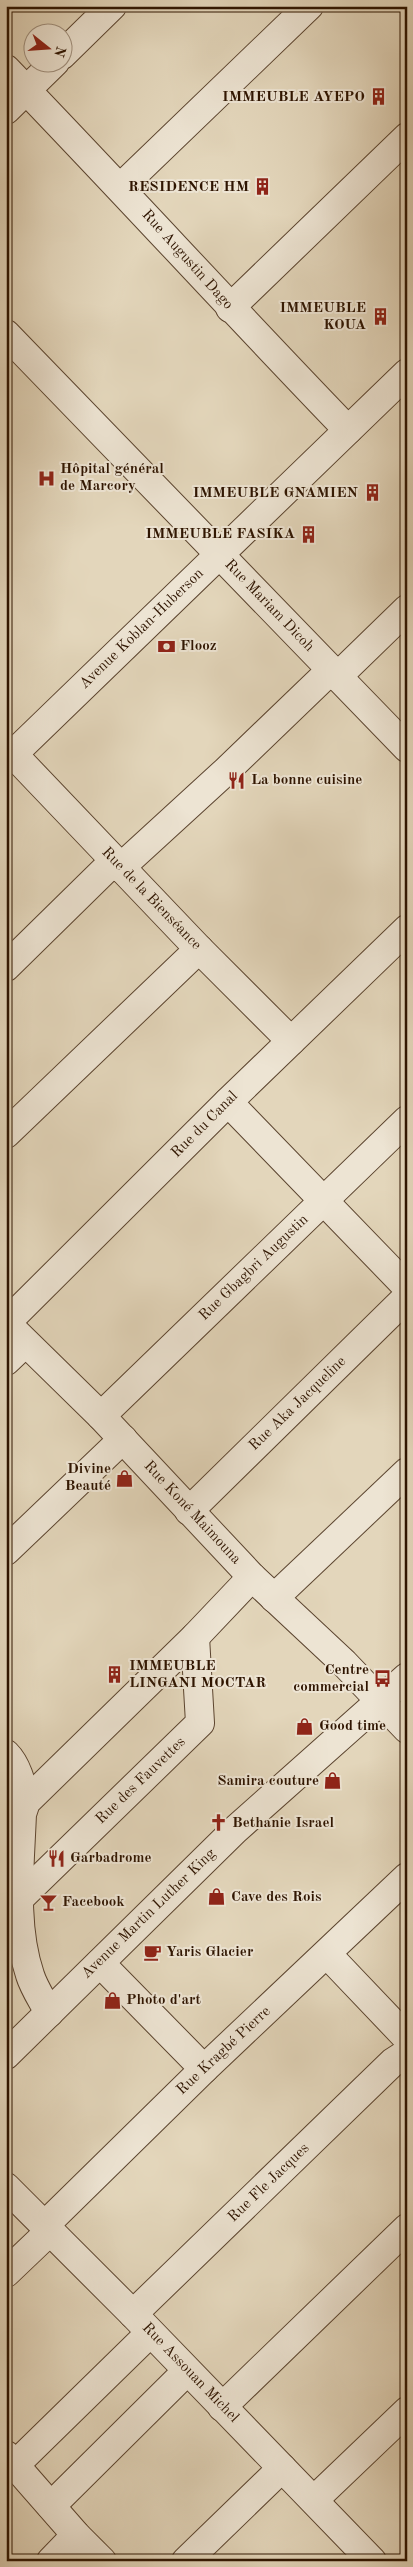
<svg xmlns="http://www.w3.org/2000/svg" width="413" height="2567" viewBox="0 0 413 2567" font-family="'Old Standard TT',serif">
	<rect width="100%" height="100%" fill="#e3d6bb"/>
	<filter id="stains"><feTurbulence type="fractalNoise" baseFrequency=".004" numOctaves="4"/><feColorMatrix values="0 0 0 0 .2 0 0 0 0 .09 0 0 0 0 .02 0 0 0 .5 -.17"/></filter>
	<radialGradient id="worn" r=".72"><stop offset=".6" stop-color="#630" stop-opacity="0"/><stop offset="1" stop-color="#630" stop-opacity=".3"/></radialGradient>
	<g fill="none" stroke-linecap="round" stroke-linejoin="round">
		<defs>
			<g id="minor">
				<polyline points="62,55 112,6"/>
				<path d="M6,69C121,188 233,311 348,430"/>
				<polyline points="6,110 55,62"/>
				<polyline points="121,187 309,6"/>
				<polyline points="230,308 407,137"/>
				<polyline points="6,334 407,748"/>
				<polyline points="337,677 407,609"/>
				<polyline points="13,754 199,949 291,1041"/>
				<polyline points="6,761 407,373"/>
				<polyline points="120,868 226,771 331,670"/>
				<polyline points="6,967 114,861"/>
				<polyline points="228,1102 407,1287"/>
				<polyline points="6,1134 199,949"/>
				<polyline points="6,1323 101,1416 252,1577 344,1663 407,1729"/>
				<polyline points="6,1323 228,1102 407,929"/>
				<polyline points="6,1361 25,1343"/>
				<polyline points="101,1416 407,1120"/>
				<polyline points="189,1511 407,1297"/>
				<polyline points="6,1551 123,1439"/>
				<polyline points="274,1598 407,1472"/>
				<path d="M6,1754C18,1766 22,1786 26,1802"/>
				<polyline points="20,1898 200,1723 195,1637"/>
				<polyline points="327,1954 407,2038"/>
				<polyline points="100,1963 204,2069"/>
				<path d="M49,2013C43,2001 34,1988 30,1975C13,1925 20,1866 22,1814L26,1802L195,1637L252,1577"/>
				<polyline points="6,2055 235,1830 407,1677"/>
				<polyline points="6,2187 133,2314 372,2561"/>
				<polyline points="44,2226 204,2069 407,1877"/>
				<polyline points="6,2273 49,2232"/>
				<polyline points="133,2314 393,2062 407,2053"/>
				<polyline points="222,2407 407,2228"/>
				<polyline points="6,2455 76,2535 102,2561"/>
				<polyline points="16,2464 150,2333"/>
				<polyline points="314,2500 407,2411"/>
				<polyline points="51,2506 187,2371"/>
				<polyline points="51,2561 76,2535"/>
				<polyline points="186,2561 282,2468"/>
			</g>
		</defs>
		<!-- minor casing -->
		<use href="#minor" stroke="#5b442f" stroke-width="30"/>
		<!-- minor -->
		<use href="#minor" stroke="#ede4d3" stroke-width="28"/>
	</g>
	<!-- icons -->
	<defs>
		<symbol id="building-bare" viewBox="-9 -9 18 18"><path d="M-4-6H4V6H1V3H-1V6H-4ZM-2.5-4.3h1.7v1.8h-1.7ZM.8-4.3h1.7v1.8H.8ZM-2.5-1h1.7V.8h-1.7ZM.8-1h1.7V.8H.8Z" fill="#8f2418" stroke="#ede4d3" stroke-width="2.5" paint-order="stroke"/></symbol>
		<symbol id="hospital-bare" viewBox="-9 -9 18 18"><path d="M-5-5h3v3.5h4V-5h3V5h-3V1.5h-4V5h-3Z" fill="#8f2418" stroke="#ede4d3" stroke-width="2.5" paint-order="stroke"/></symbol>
		<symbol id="bank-bare" viewBox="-9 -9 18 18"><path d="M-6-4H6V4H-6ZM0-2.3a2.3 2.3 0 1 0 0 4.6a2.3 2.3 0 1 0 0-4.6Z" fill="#8f2418" stroke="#ede4d3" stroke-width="2.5" paint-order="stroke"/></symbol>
		<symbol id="restaurant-bare" viewBox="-9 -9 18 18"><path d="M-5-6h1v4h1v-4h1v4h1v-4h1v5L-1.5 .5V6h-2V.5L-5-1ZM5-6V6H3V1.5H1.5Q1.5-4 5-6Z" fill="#8f2418" stroke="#ede4d3" stroke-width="2.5" paint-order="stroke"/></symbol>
		<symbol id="shop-bare" viewBox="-9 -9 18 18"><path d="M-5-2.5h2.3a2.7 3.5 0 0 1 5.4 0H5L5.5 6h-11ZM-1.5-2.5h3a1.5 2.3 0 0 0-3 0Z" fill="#8f2418" stroke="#ede4d3" stroke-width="2.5" paint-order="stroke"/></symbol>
		<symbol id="bus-bare" viewBox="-9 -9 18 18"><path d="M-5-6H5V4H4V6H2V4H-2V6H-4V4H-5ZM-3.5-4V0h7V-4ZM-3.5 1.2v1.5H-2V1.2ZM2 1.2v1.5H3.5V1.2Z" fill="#8f2418" stroke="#ede4d3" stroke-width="2.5" paint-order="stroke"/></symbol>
		<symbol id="church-bare" viewBox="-9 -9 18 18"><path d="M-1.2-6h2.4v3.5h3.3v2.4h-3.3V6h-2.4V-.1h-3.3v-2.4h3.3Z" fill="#8f2418" stroke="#ede4d3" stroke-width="2.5" paint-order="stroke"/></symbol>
		<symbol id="bar-bare" viewBox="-9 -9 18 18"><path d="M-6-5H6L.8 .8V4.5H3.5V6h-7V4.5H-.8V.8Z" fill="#8f2418" stroke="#ede4d3" stroke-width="2.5" paint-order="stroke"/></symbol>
		<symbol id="cafe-bare" viewBox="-9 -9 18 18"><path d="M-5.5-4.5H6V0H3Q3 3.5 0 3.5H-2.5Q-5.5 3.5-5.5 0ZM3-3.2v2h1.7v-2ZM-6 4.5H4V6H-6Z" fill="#8f2418" stroke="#ede4d3" stroke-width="2.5" paint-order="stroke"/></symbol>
	</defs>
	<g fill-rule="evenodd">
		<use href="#building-bare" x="366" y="84" width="25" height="25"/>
		<use href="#building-bare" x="250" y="174" width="25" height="25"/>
		<use href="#building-bare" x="368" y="304" width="25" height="25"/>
		<use href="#hospital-bare" x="34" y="466" width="25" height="25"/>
		<use href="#building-bare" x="360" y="480" width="25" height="25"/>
		<use href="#building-bare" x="296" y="522" width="25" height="25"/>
		<use href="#bank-bare" x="154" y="634" width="25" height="25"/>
		<use href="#restaurant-bare" x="224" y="768" width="25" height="25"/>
		<use href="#shop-bare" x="112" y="1466" width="25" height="25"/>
		<use href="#building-bare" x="102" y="1662" width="25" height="25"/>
		<use href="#bus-bare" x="370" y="1666" width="25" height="25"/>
		<use href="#shop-bare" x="292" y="1714" width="25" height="25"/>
		<use href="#shop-bare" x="320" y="1768" width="25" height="25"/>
		<use href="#church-bare" x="206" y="1810" width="25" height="25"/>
		<use href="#restaurant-bare" x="44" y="1846" width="25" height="25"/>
		<use href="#shop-bare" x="204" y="1884" width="25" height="25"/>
		<use href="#bar-bare" x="36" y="1890" width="25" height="25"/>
		<use href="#cafe-bare" x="140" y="1940" width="25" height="25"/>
		<use href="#shop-bare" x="100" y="1988" width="25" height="25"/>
	</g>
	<g text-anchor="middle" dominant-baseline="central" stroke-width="4" stroke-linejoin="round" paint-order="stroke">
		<!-- poi labels -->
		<g font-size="15" font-weight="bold" fill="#2e1400" stroke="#ede4d3" text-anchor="start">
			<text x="365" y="97" text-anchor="end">IMMEUBLE AYEPO</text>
			<text x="249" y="187" text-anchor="end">RESIDENCE HM</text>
			<text x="366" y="308" text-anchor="end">IMMEUBLE<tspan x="366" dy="17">KOUA</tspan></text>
			<text x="60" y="469">Hôpital général<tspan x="60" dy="17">de Marcory</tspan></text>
			<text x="358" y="493" text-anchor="end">IMMEUBLE GNAMIEN</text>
			<text x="295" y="534" text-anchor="end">IMMEUBLE FASIKA</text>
			<text x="180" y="646">Flooz</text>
			<text x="251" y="780">La bonne cuisine</text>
			<text x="111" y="1469" text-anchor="end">Divine<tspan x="111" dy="17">Beauté</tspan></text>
			<text x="129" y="1666">IMMEUBLE<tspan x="129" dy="17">LINGANI MOCTAR</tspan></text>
			<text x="369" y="1670" text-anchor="end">Centre<tspan x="369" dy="17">commercial</tspan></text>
			<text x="319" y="1726">Good time</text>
			<text x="319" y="1781" text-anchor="end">Samira couture</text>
			<text x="232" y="1823">Bethanie Israel</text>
			<text x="70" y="1858">Garbadrome</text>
			<text x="231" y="1897">Cave des Rois</text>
			<text x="62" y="1902">Facebook</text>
			<text x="166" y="1952">Yaris Glacier</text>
			<text x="126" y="2000">Photo d'art</text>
		</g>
		<!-- street labels -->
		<g font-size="15" fill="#2e1400" stroke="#ede4d3">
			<text transform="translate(187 260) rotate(48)">Rue Augustin Dago</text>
			<text transform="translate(269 606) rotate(46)">Rue Mariam Dicoh</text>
			<text transform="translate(142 629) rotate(-44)">Avenue Koblan-Huberson</text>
			<text transform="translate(151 899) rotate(46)">Rue de la Bienséance</text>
			<text transform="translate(205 1125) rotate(-45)">Rue du Canal</text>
			<text transform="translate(254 1268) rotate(-44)">Rue Gbagbri Augustin</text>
			<text transform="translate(298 1404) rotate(-44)">Rue Aka Jacqueline</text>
			<text transform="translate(192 1513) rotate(47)">Rue Koné Maimouna</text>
			<text transform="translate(141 1781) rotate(-44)">Rue des Fauvettes</text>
			<text transform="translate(149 1914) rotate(-44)">Avenue Martin Luther King</text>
			<text transform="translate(224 2051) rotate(-43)">Rue Kragbé Pierre</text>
			<text transform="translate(269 2183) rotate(-44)">Rue Fle Jacques</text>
			<text transform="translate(190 2373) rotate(46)">Rue Assouan Michel</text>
		</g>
	</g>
	<!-- margin -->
	<rect width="413" height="2567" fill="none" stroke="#e3d6bb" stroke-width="25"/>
	<rect x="8" y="8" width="398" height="2552" fill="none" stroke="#2e1400" stroke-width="2.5"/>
	<rect x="12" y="12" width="388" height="2542" fill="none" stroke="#2e1400"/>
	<!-- north arrow -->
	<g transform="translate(48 48) rotate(107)"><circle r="24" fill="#ede4d3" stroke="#a1917f"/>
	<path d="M0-4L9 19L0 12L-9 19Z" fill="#8f2418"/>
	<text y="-8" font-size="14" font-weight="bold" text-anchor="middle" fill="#2e1400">N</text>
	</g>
	<rect width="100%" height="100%" filter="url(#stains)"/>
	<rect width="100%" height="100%" fill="url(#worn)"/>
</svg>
